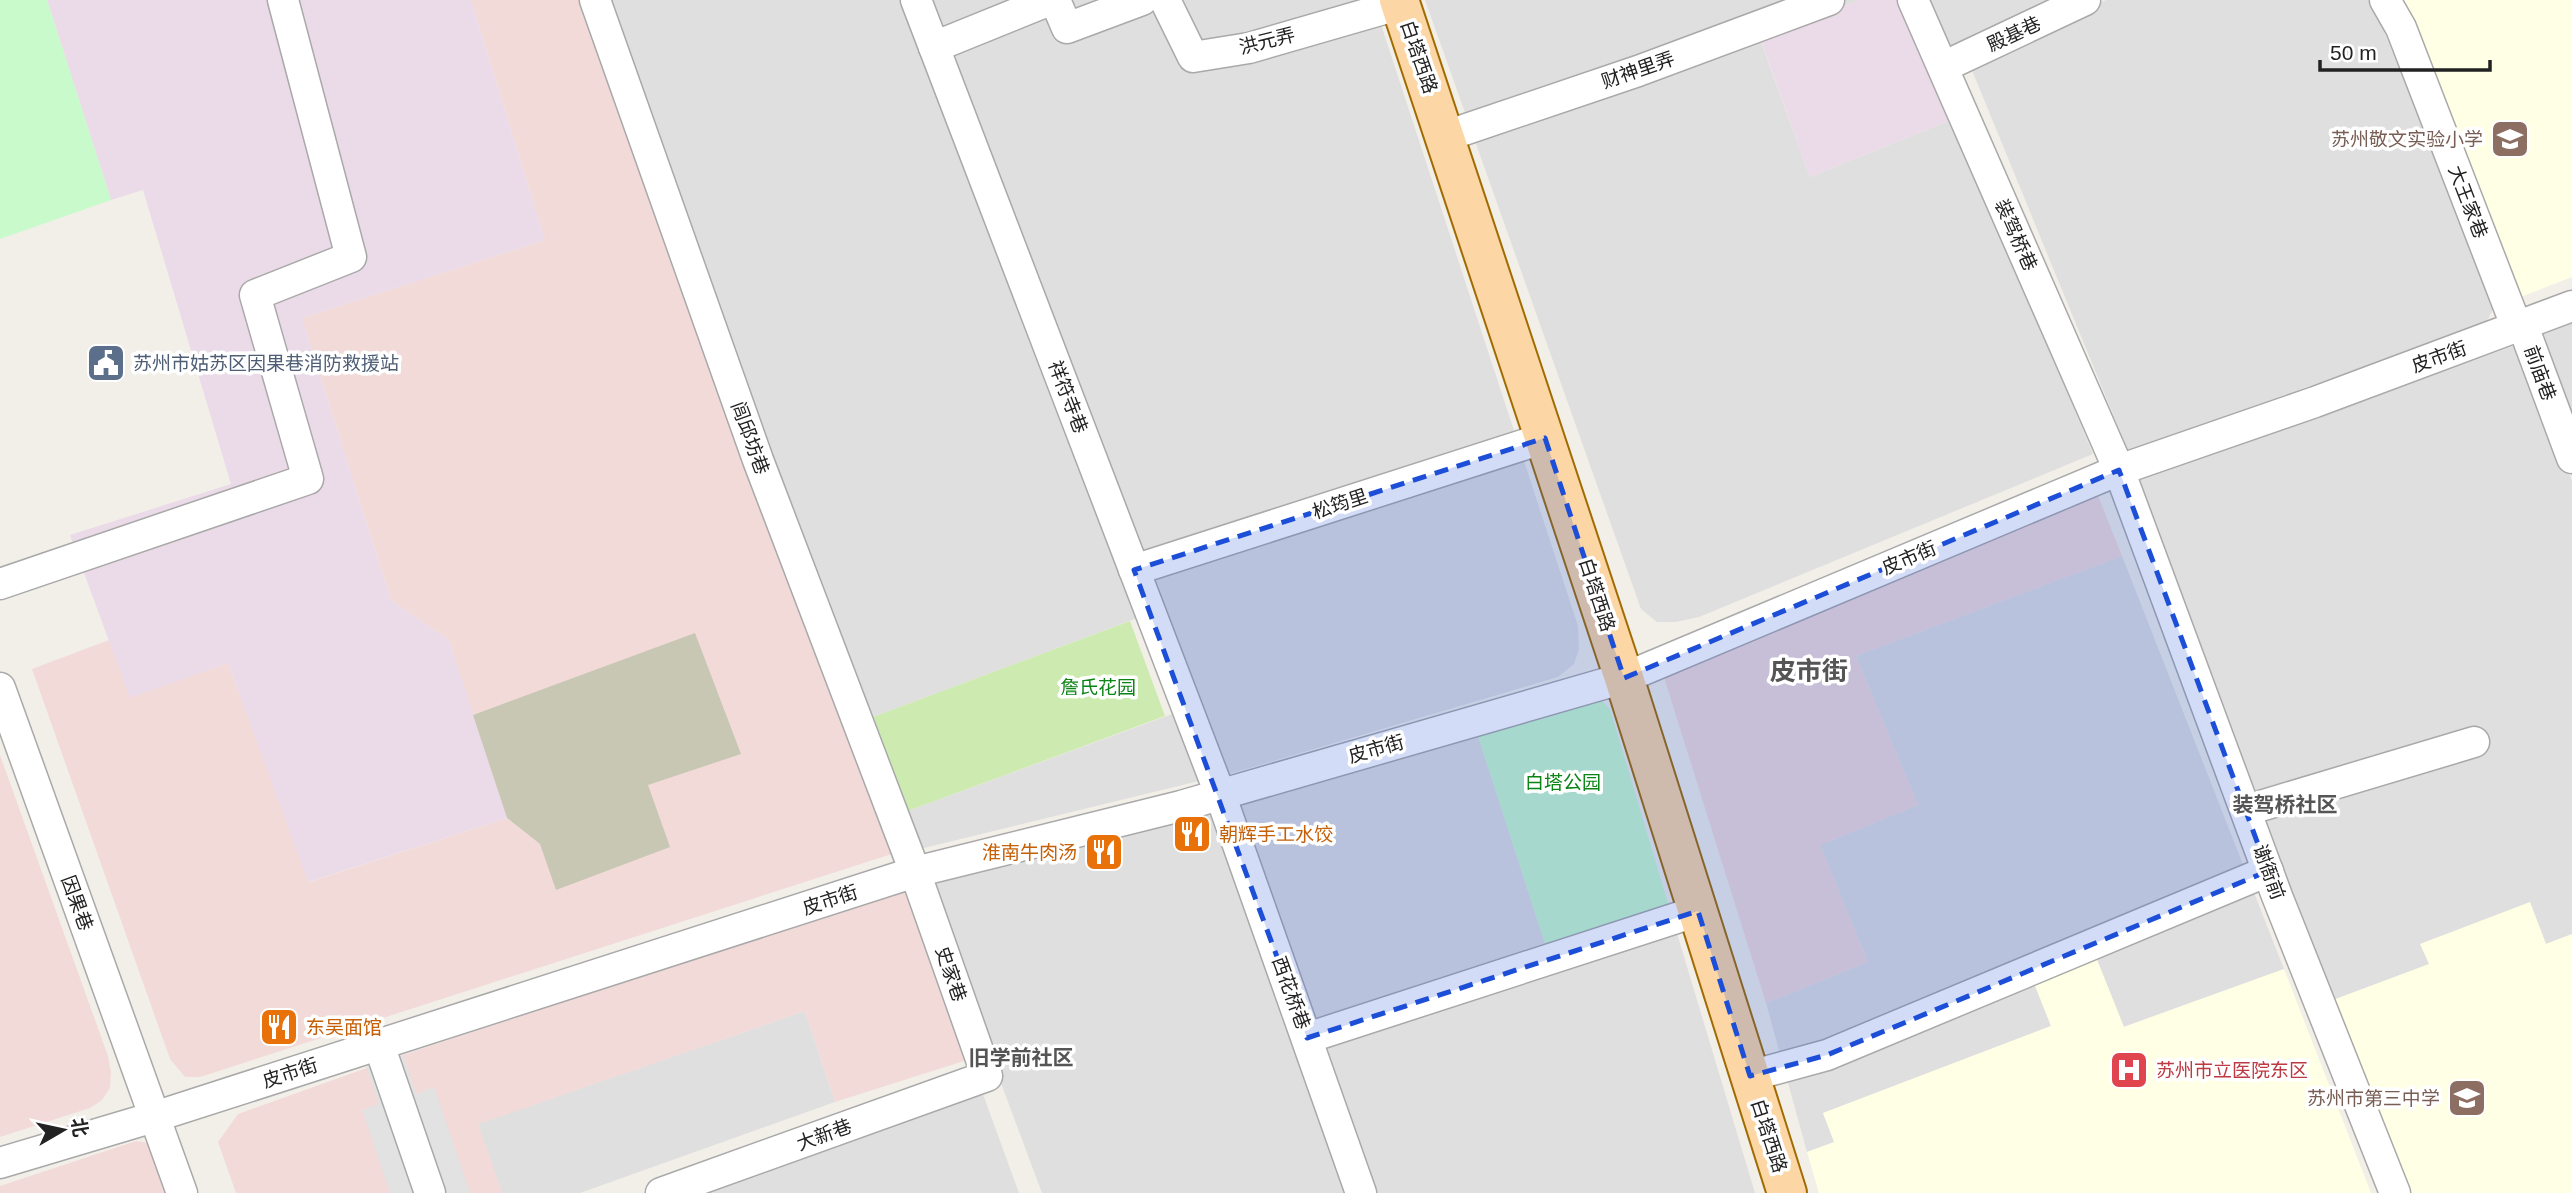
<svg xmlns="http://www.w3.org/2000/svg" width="2572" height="1193" viewBox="0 0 2572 1193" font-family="Arial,'Noto Sans SC',sans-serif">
	<rect width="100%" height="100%" fill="#f2efe9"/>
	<!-- residential -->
	<g fill="#e0dfdf">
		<polygon points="607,0 1373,0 1578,626 1579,649 1574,664 1558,677 1236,772 920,849 905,812 1194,706 1156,611 870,718 767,449"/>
		<polygon points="1425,0 1860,0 1760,39 1810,177 1953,119 2093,454 1699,617 1676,622 1657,622 1641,609"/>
		<polygon points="1917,0 2068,0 1942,58"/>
		<polygon points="2106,0 2368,0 2383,29 2490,289 2493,309 2486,323 2128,451 1969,63"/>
		<polygon points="2572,321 2572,439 2532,335"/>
		<polygon points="2522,343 2572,481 2572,934 2546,944 2530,903 2421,944 2430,964 2325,1003 2133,481"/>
		<polygon points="2122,556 2284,969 2123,1027 2029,971 2051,1026 1823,1113 1835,1142 1807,1152 1766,1003 1868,962 1820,845 1918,805 1856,656"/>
		<polygon points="1478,736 1550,959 1673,920 1755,1193 1374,1193 1234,804"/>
		<polygon points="1212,810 1353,1193 1042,1193 925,880"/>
		<polygon points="805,1011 835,1102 580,1193 502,1193 477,1124"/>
		<polygon points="980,1086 1019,1193 681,1193"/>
	</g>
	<!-- commercial -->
	<g fill="#f2dad9">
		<polygon points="471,0 587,0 898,852 200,1077 185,1077 170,1059 32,669 109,640 130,697 228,663 309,882 507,818 540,844 648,785 695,634 473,715 449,640 391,600 302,318 545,240"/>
		<polygon points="2097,493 2122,556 1856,656 1918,805 1820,845 1868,962 1766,1003 1663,674"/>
		<polygon points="0,755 108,1056 111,1072 110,1088 102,1100 90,1108 0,1137"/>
		<polygon points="910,886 970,1059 835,1102 805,1011 478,1124 502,1193 236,1193 218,1142 238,1114 403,1055"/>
		<polygon points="136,1141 148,1143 170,1193 0,1193 0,1186"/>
	</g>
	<!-- industrial -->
	<g fill="#ebdbe8">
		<polygon points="47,0 471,0 545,240 302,318 391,600 449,640 507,818 308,882 228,663 130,698 70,535 231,484 143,190 111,200"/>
		<polygon points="1860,0 1900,0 1953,119 1810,177 1760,38"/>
	</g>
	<!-- education -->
	<g fill="#ffffe5">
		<polygon points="2396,0 2572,0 2572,277 2508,302"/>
		<polygon points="2530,902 2546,944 2572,934 2572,1193 2399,1193 2325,1003 2429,964 2420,944"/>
		<polygon points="2092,947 2124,1027 2284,969 2371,1193 1819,1193 1807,1152 1834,1142 1823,1113 2051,1026 2029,970"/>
	</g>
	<!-- construction -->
	<polygon fill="#c7c7b4" points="695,633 741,754 648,785 670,847 556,890 540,844 507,818 473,715"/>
	<!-- grass -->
	<polygon fill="#cdebb0" points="1130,621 1165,716 905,812 870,718"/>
	<!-- park -->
	<g fill="#c8facc">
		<polygon points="0,0 47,0 111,200 0,239"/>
		<polygon points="1601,700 1610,709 1673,920 1550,959 1478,736"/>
	</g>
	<!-- parking -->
	<polygon fill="#e2e2e2" points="403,1055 416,1094 434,1087 470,1193 390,1193 362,1110 379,1104 366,1067"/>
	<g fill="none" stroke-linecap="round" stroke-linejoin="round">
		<defs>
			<g id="minor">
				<polyline points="595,0 758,460 915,872 987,1076 661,1193"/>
				<polyline points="916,0 1220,794 1361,1193"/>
				<polyline points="1055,0 1067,28 1142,0"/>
				<polyline points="1165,0 1193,57 1249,48 1401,4"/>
				<polyline points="1913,0 2119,470 2277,896 2395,1193"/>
				<polyline points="2385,0 2401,28 2517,328"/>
				<polyline points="934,47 1050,0"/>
				<polyline points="1943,67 2085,0"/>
				<polyline points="1446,136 1638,71 1829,0"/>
				<polyline points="2523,326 2572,458"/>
				<polyline points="1134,570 1545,438"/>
				<polyline points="0,584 308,479 255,295 351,257 283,0"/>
				<polyline points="0,688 182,1193"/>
				<polyline points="2247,810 2474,742"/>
				<polyline points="1307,1038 1698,911"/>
				<polyline points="379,1045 430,1193"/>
				<polyline points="1750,1076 1827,1055 2268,871"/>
				<polyline points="0,1163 154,1117 915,872 1181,806 1624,678 2119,470 2315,402 2572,306"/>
			</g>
			<polyline id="major" points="1399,0 1624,678 1787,1193"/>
		</defs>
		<!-- minor casing -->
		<use href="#minor" stroke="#a9a9a9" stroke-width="33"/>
		<!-- major casing -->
		<use href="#major" stroke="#a06b00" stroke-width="42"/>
		<!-- minor -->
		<use href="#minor" stroke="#fff" stroke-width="30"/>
		<!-- major -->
		<use href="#major" stroke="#fcd6a4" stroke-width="38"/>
	</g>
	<!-- marked area -->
	<path fill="#1d4ed8" fill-opacity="0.2" stroke="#1d4ed8" stroke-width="5" stroke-dasharray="14 9" stroke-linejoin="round" d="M1545,438L1624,678L2119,470L2268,871L1827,1055L1750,1076L1698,911L1307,1038L1134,570Z"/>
	<!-- icons -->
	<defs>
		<symbol id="school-square" viewBox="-11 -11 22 22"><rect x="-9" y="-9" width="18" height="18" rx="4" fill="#8d6e63" stroke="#fff"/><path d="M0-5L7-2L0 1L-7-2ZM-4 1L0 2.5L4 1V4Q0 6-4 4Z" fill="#fff"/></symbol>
		<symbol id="civic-square" viewBox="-11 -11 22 22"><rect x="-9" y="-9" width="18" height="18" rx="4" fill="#5c6f8a" stroke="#fff"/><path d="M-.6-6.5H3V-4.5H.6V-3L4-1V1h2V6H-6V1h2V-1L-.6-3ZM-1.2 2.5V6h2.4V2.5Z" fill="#fff"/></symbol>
		<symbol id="restaurant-square" viewBox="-11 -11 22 22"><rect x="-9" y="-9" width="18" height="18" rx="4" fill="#e8710a" stroke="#fff"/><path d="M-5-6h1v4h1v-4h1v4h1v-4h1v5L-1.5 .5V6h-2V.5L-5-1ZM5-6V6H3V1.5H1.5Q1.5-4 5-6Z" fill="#fff"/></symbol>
		<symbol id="hospital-square" viewBox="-11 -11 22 22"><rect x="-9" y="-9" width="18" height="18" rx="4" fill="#e0444e" stroke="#fff"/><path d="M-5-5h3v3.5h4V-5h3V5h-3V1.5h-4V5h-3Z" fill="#fff"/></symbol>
	</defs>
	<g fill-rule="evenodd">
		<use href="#school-square" x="2488" y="117" width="44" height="44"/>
		<use href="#civic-square" x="84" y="341" width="44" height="44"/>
		<use href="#restaurant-square" x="1170" y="812" width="44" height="44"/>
		<use href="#restaurant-square" x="1082" y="830" width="44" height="44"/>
		<use href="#restaurant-square" x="257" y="1005" width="44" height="44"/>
		<use href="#hospital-square" x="2107" y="1048" width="44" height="44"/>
		<use href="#school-square" x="2445" y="1076" width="44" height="44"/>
	</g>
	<g text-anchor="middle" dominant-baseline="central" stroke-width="7" stroke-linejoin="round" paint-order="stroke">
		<!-- street labels -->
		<g font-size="19" fill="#222" stroke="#fff">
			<text transform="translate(2014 34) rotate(-25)">殿基巷</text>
			<text transform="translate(1267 41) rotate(-14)">洪元弄</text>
			<text transform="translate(1419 57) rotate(71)">白塔西路</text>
			<text transform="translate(1638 70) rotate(-19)">财神里弄</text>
			<text transform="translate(2468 202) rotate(69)">大王家巷</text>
			<text transform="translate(2016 235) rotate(66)">装驾桥巷</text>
			<text transform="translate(2439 357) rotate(-20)">皮市街</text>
			<text transform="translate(2540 373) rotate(70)">前庙巷</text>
			<text transform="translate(1068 397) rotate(69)">祥符寺巷</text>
			<text transform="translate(750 438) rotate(70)">闾邱坊巷</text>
			<text transform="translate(1340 504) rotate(-18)">松筠里</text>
			<text transform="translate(1909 558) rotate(-23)">皮市街</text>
			<text transform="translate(1597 595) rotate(72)">白塔西路</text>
			<text transform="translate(1376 749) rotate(-16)">皮市街</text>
			<text transform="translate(2269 872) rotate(70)">谢衙前</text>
			<text transform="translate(830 900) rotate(-18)">皮市街</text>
			<text transform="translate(77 903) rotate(70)">因果巷</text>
			<text transform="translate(951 974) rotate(71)">史家巷</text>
			<text transform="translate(1291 993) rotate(70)">西花桥巷</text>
			<text transform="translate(290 1073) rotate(-18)">皮市街</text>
			<text transform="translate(824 1135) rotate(-20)">大新巷</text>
			<text transform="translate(1769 1136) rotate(72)">白塔西路</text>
		</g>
		<!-- education labels -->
		<g font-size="19" fill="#785e54" stroke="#fff" text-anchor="end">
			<text x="2483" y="139">苏州敬文实验小学</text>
			<text x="2440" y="1098">苏州市第三中学</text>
		</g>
		<!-- service labels -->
		<g font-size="19" fill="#4e5e75" stroke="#fff" text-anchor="start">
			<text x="133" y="363">苏州市姑苏区因果巷消防救援站</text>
		</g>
		<!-- park labels -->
		<g font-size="19" fill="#0c8416" stroke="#fff">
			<text x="1098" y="687">詹氏花园</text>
			<text x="1563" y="782">白塔公园</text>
		</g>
		<!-- food labels -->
		<g font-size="19" fill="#c56008" stroke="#fff" text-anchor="start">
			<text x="1219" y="834">朝辉手工水饺</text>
			<text x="1077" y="852" text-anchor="end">淮南牛肉汤</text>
			<text x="306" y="1027">东吴面馆</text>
		</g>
		<!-- health labels -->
		<g font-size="19" fill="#be3a42" stroke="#fff" text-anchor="start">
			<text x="2156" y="1070">苏州市立医院东区</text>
		</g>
		<!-- neighbourhood labels -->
		<g font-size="21" font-weight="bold" fill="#555" stroke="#fff">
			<text x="2285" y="804">装驾桥社区</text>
			<text x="1021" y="1057">旧学前社区</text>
		</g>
		<!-- district labels -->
		<g font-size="26" font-weight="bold" fill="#555" stroke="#fff">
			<text x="1809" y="671">皮市街</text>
		</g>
	</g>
	<!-- north arrow -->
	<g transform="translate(63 1130) rotate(81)" stroke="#ffffff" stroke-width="5" paint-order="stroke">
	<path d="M0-5L12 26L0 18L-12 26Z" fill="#222222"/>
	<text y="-10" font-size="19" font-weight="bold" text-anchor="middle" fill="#222222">北</text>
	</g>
	<!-- scale -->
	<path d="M2320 60v10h170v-10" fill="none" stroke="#222222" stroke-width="3.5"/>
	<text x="2330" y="60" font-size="21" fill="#222222" stroke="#ffffff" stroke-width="5" paint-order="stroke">50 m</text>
</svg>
